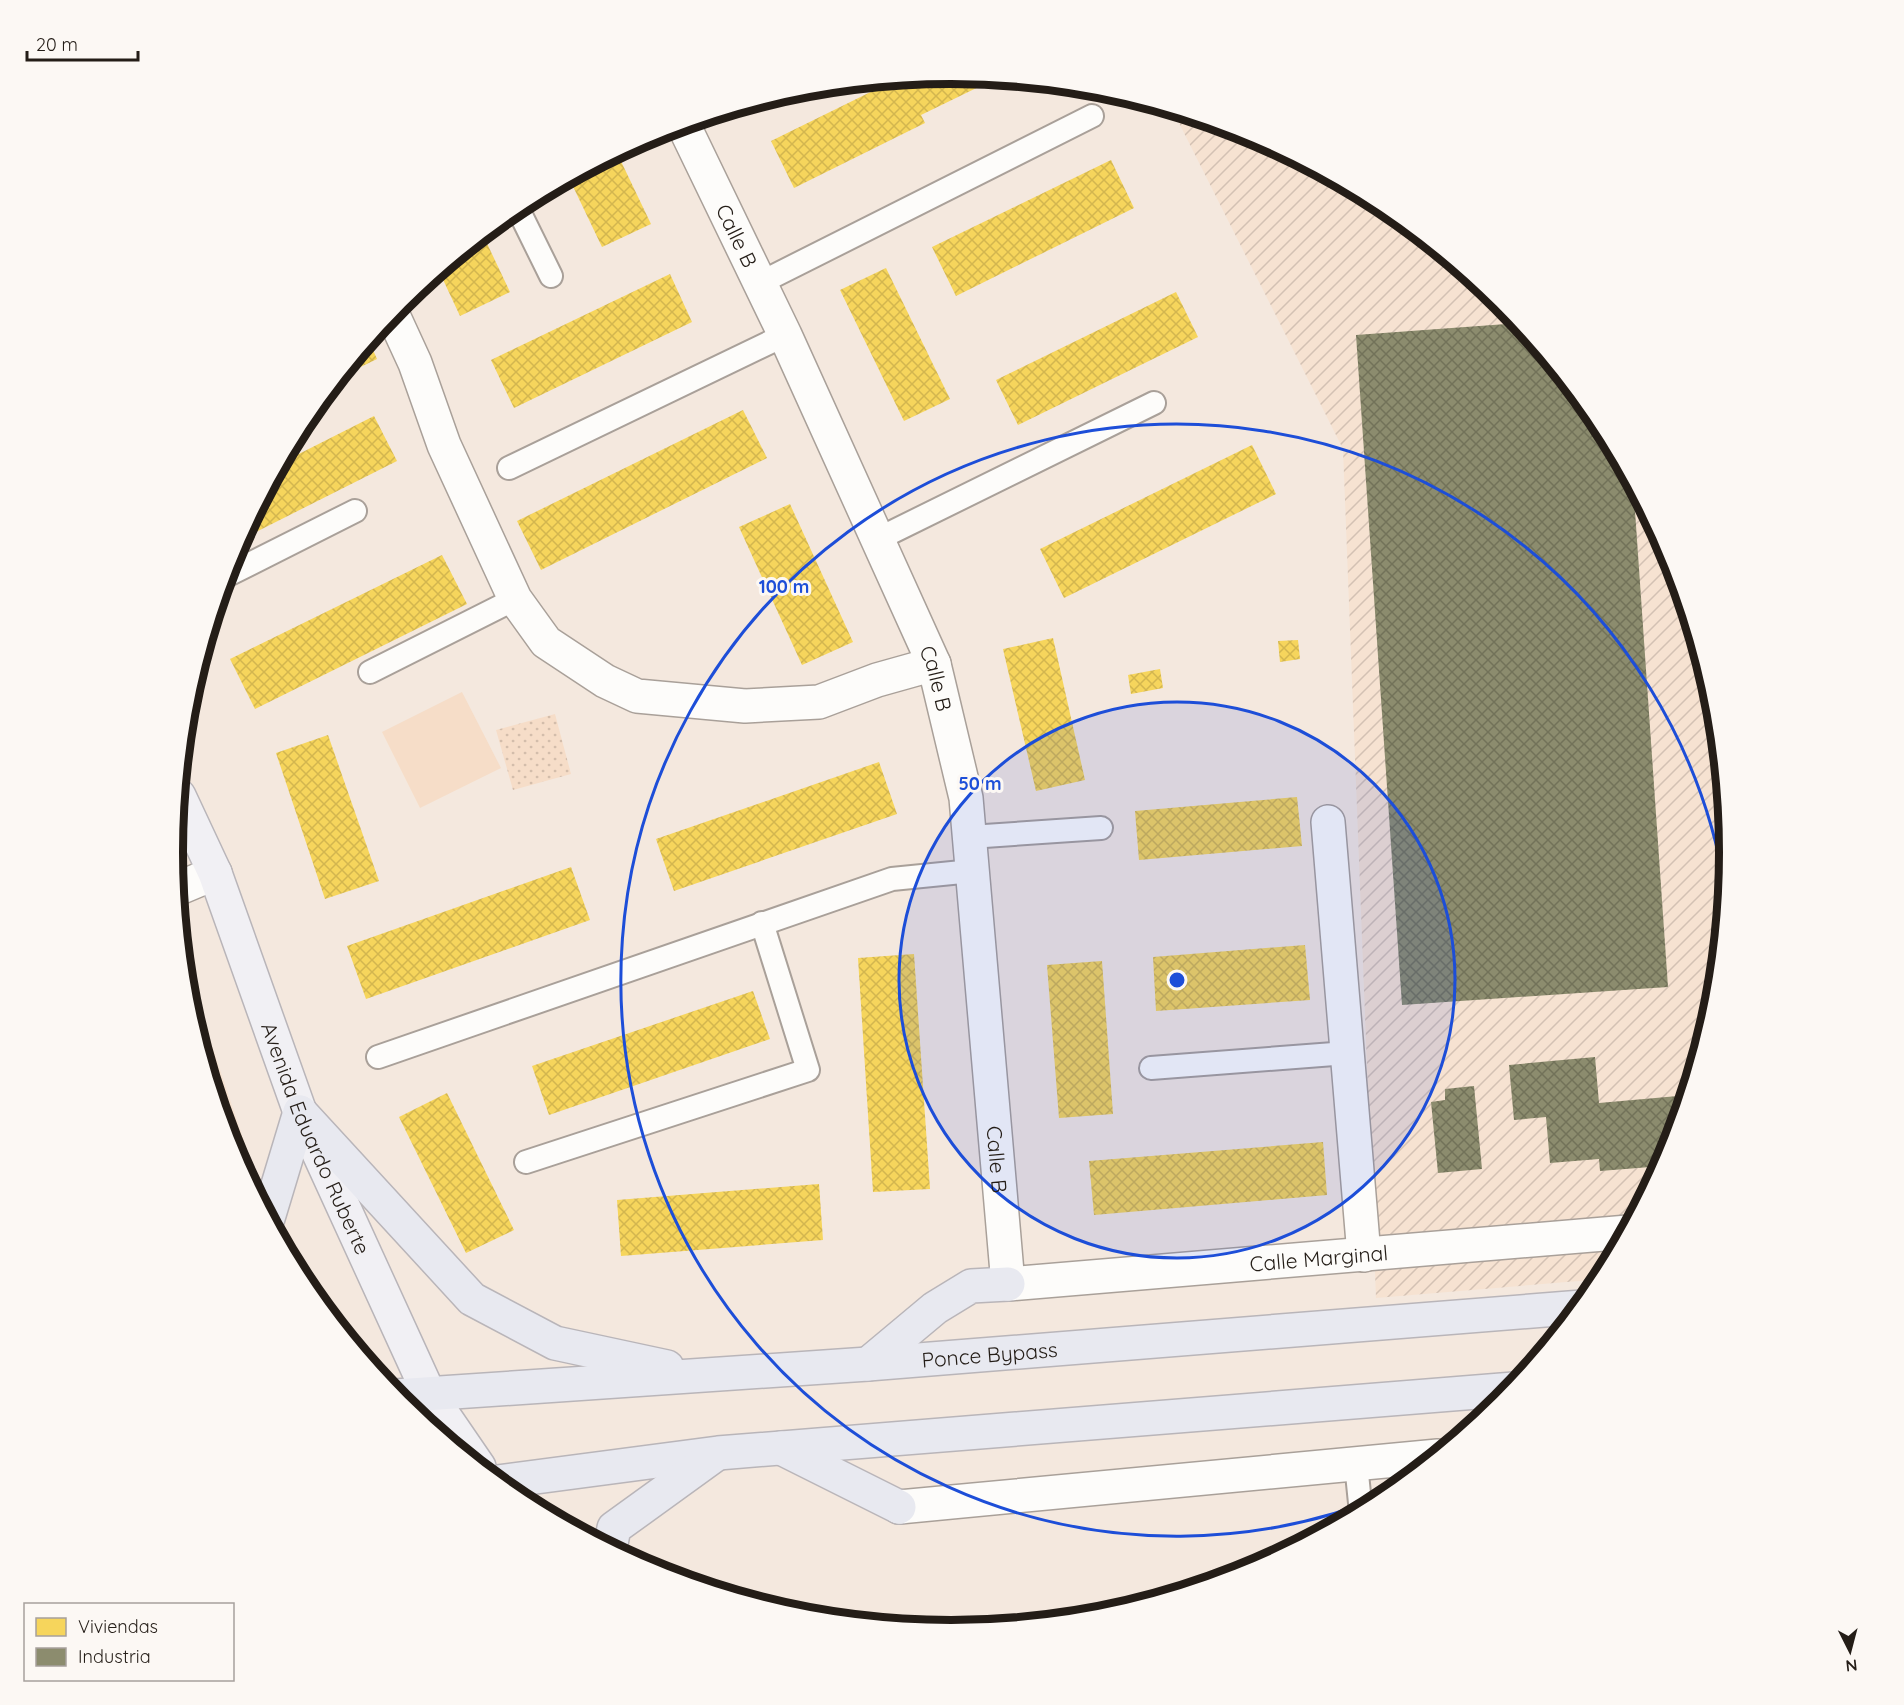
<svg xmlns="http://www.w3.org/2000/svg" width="1904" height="1705" viewBox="0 0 1904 1705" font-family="Quicksand,sans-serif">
	<defs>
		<pattern id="industrial-furrows" width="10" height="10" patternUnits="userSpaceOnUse" patternTransform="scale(1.5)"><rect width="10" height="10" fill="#f6e2d1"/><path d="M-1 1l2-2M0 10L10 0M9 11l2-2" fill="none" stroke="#d3c1b3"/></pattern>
		<pattern id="park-dots" width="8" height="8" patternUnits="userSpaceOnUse" patternTransform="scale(1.5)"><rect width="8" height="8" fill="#f6ddc8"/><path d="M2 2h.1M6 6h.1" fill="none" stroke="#d3bdab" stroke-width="1.8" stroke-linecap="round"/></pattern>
		<pattern id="homes-cross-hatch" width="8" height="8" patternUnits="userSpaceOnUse" patternTransform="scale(1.5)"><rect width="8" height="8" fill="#f6d55c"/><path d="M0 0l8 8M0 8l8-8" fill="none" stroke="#d3b64f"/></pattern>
		<pattern id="industry-cross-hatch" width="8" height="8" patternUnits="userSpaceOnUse" patternTransform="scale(1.5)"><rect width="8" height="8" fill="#8c8c6e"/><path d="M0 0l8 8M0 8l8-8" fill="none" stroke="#727259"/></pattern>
	</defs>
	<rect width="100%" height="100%" fill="#f4e8de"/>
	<!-- built -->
	<polygon fill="#f6e2d1" points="185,979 203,1019 248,1153 246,1177 232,1150 188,1004"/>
	<!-- industrial -->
	<polygon fill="url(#industrial-furrows)" points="1172,109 1250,133 1385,205 1503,302 1600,420 1672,555 1716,701 1731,853 1716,1005 1672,1151 1603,1279 1376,1298 1343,449"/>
	<!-- park -->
	<polygon fill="url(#park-dots)" points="555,714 571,774 513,790 496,730"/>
	<!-- pitch -->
	<polygon fill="#f6ddc8" points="462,692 501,768 420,808 382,732"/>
	<!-- homes -->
	<g fill="url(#homes-cross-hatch)">
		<polygon points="952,74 997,78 921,115 925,123 794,188 771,141 897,79"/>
		<polygon points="617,153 651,224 602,247 569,178"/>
		<polygon points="1111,160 1134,208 956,296 932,247"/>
		<polygon points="483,235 510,292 460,316 439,271"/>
		<polygon points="886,268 950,399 904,421 840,290"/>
		<polygon points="670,274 692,322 514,408 491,360"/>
		<polygon points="1176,292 1198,337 1018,425 996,380"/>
		<polygon points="369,341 377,359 340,377 358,355"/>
		<polygon points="743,410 767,458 541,570 517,521"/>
		<polygon points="374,416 397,461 240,540 281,463"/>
		<polygon points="1252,445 1276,494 1064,598 1040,549"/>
		<polygon points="790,504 853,642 802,665 739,527"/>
		<polygon points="442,555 467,604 255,709 230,659"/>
		<polygon points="1053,638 1085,780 1036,791 1003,649"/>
		<polygon points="1298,640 1300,659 1280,662 1278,641"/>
		<polygon points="1160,669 1163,688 1131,694 1128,675"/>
		<polygon points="328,735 379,881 325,899 276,753"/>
		<polygon points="879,762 897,814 674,891 656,839"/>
		<polygon points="1297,797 1302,846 1139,860 1135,811"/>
		<polygon points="571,867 590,920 366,999 347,946"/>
		<polygon points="1305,945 1310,1000 1156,1011 1153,957"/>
		<polygon points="914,954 930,1189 873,1192 858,958"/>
		<polygon points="1102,961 1113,1114 1059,1118 1047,965"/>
		<polygon points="753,991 770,1039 549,1115 532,1066"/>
		<polygon points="447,1093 514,1230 466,1253 399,1117"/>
		<polygon points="1323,1142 1327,1195 1094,1215 1089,1161"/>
		<polygon points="819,1184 823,1240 621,1256 617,1200"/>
	</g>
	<!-- industry -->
	<g fill="url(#industry-cross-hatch)">
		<polygon points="1520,323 1600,420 1633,482 1668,987 1402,1005 1356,335"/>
		<polygon points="1595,1057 1599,1103 1689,1095 1672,1151 1663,1166 1600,1171 1599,1159 1550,1163 1546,1117 1514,1120 1509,1065"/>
		<polygon points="1474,1086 1482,1169 1438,1173 1431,1102 1445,1100 1445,1089"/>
	</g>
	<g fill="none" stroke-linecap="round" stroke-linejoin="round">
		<defs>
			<g id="lane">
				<polyline points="517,207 551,276"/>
				<polyline points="760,283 1092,116"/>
				<polyline points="509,468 785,335"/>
				<polyline points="878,539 1154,403"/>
				<polyline points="226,576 355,511"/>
				<polyline points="370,672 515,599"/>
				<polyline points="970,837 1101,828"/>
				<polyline points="378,1057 892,879 972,871"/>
				<polyline points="1151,1068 1347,1053"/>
				<polyline points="526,1162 808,1070 762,923"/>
				<polyline points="1356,1464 1361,1513"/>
			</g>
			<g id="street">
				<path id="s1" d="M683,124L785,335L934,664L966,798L1008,1284L1628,1232"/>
				<polyline points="392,313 415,363 444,445 515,599 546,642 605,681 637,696 745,706 819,702 877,680 934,664"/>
				<polyline points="1328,822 1364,1255"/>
				<polyline points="177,889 215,873"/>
				<polyline points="899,1507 1438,1456"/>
			</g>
			<g id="primary">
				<path id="s2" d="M179,796L215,873L300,1112L429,1394L479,1467"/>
			</g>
			<g id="highway">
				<polyline points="300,1112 472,1299 555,1343 667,1367"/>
				<polyline points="268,1218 300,1112"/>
				<polyline points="868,1364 935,1308 971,1286 1008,1284"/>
				<path id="s3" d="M395,1396L868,1364L1582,1307"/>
				<polyline points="781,1448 899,1507"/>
				<polyline points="497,1482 718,1453 1514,1389"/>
				<polyline points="610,1549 614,1528 715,1455"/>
			</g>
		</defs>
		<!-- lane casing -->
		<use href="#lane" stroke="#a9a099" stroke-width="26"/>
		<!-- street casing -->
		<use href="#street" stroke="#a9a099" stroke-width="36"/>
		<!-- primary casing -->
		<use href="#primary" stroke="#b9b5b9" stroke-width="36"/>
		<!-- highway casing -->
		<use href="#highway" stroke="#b9b5b9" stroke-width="36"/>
		<!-- lane -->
		<use href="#lane" stroke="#fdfcfa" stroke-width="22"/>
		<!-- street -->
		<use href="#street" stroke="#fdfcfa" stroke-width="33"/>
		<!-- primary -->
		<use href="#primary" stroke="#f1f0f4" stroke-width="33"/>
		<!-- highway -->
		<use href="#highway" stroke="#e8e9f0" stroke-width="33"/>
	</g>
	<!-- distance rings -->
	<circle cx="1177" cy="980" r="278" fill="#1d4ed8" fill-opacity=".12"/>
	<g fill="none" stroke="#1d4ed8" stroke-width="3">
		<circle cx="1177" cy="980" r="278"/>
		<path d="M1394 1492A556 556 0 1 1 1726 893"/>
	</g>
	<g text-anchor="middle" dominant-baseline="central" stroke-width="6" stroke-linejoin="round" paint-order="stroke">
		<!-- street labels -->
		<g font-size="21" fill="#241d17" stroke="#fcf8f4">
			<text stroke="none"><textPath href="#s1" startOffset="124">Calle B</textPath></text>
			<text stroke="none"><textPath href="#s1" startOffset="610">Calle B</textPath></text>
			<text stroke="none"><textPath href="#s2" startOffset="369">Avenida Eduardo Ruberte</textPath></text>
			<text stroke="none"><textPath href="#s1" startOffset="1096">Calle B</textPath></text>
			<text stroke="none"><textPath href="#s1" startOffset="1533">Calle Marginal</textPath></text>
			<text stroke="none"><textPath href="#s3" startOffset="596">Ponce Bypass</textPath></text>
		</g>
	</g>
	<!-- crop -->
	<path d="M0 0H1904V1705H0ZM183 852a768 768 0 1 1 1536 0a768 768 0 1 1-1536 0Z" fill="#fcf8f4" fill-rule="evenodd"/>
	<path fill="none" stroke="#241d17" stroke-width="8" d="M183 852a768 768 0 1 1 1536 0a768 768 0 1 1-1536 0Z"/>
	<circle cx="1177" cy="980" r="9" fill="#1d4ed8" stroke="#fcf8f4" stroke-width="3"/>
	<g font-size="18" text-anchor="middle" font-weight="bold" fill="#1d4ed8" stroke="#fcf8f4" stroke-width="6" stroke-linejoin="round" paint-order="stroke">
		<text x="784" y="593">100 m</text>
		<text x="980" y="790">50 m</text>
	</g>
	<!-- legend -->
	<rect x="24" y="1603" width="210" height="78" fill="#fcf8f4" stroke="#a6a09c" stroke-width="1.5"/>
	<rect x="36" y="1618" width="30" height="18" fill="#f6d55c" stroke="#a6a09c" stroke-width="1.5"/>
	<text x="78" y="1633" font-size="18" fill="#241d17">Viviendas</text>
	<rect x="36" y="1648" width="30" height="18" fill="#8c8c6e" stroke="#a6a09c" stroke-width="1.5"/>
	<text x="78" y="1663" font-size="18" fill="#241d17">Industria</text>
	<!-- north arrow -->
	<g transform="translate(1850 1651) rotate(174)" stroke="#fcf8f4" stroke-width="4.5" paint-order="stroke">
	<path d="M0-4.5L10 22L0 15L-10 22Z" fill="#241d17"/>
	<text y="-9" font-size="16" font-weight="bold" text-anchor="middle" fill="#241d17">N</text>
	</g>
	<!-- scale -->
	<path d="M27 51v9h111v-9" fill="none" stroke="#241d17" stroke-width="3"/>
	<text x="36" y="51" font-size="18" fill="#241d17" stroke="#fcf8f4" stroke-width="4.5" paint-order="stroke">20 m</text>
</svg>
